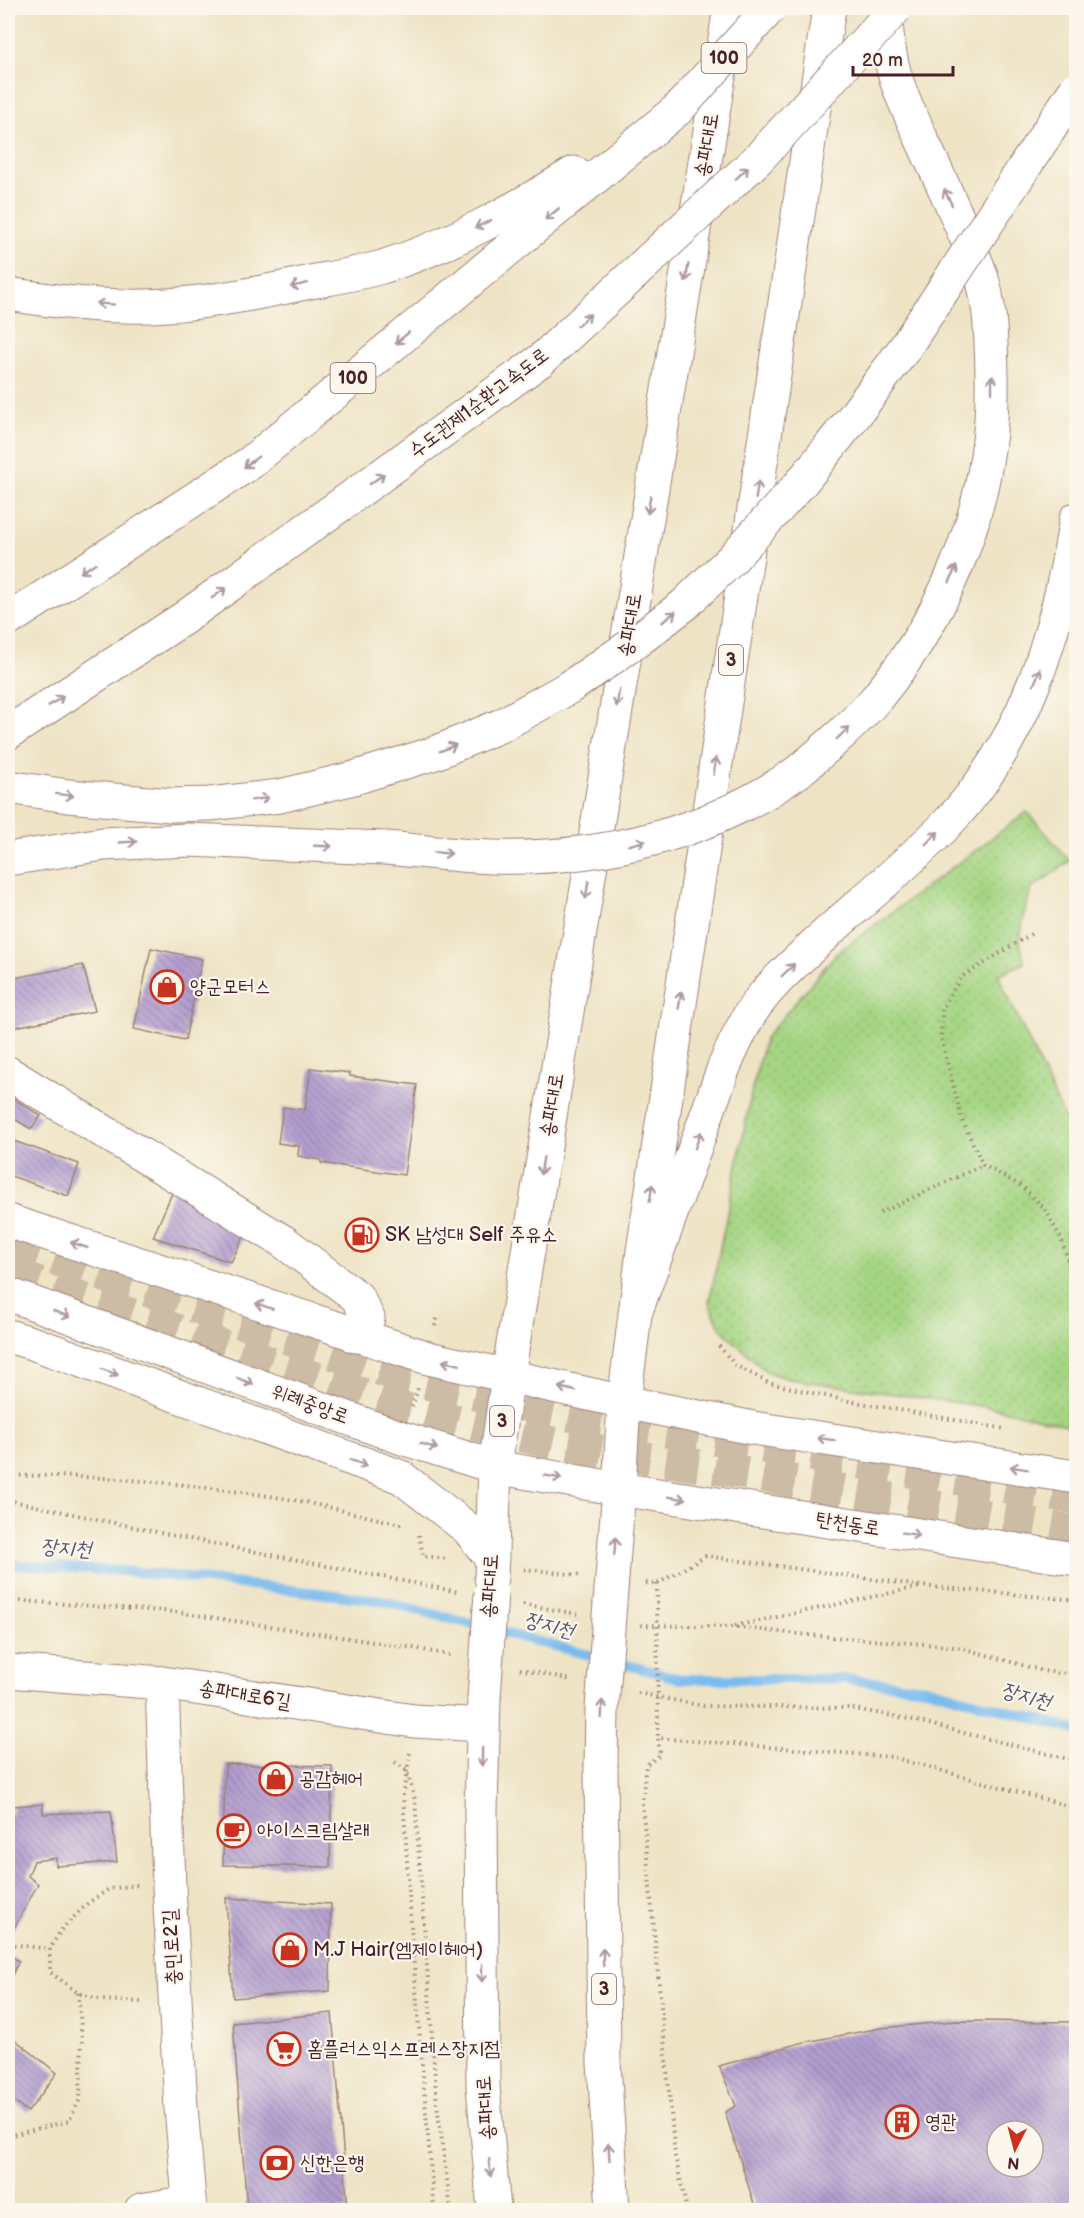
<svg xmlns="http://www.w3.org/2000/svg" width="1084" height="2218" viewBox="0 0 1084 2218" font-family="'Balsamiq Sans','Poor Story',sans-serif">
	<defs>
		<pattern id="green-dots" width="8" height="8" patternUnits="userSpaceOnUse" patternTransform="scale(1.5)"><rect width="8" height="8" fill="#a5d583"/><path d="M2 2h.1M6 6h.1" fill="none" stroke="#90b671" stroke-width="1.8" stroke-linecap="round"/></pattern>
		<pattern id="building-back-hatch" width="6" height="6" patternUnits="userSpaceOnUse" patternTransform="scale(1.5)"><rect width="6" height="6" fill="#b29ecf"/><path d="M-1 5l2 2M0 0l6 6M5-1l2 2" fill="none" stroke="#9380a8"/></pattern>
	</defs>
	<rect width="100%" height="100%" fill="#fbf7ec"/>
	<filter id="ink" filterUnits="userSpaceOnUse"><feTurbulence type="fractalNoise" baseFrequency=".0167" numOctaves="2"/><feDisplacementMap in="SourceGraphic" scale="12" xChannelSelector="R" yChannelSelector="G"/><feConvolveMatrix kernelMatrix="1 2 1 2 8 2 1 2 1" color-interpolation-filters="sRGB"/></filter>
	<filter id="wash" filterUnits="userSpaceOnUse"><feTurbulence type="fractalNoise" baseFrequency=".008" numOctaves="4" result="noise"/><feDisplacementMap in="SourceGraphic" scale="24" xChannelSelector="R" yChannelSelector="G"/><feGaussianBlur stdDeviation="1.35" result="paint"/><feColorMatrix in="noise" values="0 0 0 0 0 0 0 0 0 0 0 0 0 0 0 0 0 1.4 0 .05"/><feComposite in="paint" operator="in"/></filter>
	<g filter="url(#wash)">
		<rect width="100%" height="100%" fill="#eee3c4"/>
		<!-- green -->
		<polygon fill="url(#green-dots)" stroke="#787a57" stroke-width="1.5" points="1027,812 1070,861 1031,889 1023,918 1020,941 1024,963 998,975 1076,1143 1076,1427 994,1408 789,1379 767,1372 721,1329 709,1303 752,1090 765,1038 836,954"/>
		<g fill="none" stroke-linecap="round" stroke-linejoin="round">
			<!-- stream -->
			<polyline stroke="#79bbee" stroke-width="10" points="8,1564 137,1572 379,1600 681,1679 846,1679 926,1688 1076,1730"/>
		</g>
		<g id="blocks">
			<!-- building -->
			<g fill="url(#building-back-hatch)" fill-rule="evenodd">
				<polygon points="151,948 202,959 185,1040 134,1029"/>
				<polygon points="83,965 95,1011 10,1028 8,1014 8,979"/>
				<polygon points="311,1068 350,1073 350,1076 417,1085 404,1175 321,1163 321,1160 298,1156 299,1146 278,1143 283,1107 305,1110"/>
				<polygon points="8,1095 41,1116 31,1129 8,1115"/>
				<polygon points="8,1139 79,1164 68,1196 8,1175"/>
				<polygon points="176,1184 245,1234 231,1262 153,1237"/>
				<polygon points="225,1764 332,1766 330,1867 223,1865"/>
				<polygon points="43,1804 43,1814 111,1811 117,1862 56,1866 56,1858 34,1861 28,1876 38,1884 8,1939 8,1809 13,1816 12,1806"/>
				<polygon points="226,1898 331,1904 330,1991 233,1998"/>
				<polygon points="8,1955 19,1961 8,1983"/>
				<polygon points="332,2013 348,2210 247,2210 233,2023"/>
				<path d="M955,2021L1076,2022V2210H756L725,2112L736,2106L719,2066L800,2043L881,2028ZM997,2131H1033V2167H997Z"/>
				<polygon points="8,2034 57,2073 28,2112 8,2097"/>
			</g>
		</g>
	</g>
	<g filter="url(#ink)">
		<use href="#blocks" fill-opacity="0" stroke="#9c8178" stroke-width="1.5"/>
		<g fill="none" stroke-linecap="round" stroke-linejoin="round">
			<!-- major-tunnel -->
			<g stroke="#cdbca5" stroke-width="33" stroke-dasharray="33 16" stroke-linecap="butt">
				<polyline points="8,1243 408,1379 579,1417 1076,1498"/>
				<polyline points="8,1272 402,1408 566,1446 748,1473 1076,1532"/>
			</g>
			<defs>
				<g id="minor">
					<polyline points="8,1073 284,1242 357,1297 368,1318 355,1336"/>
					<polyline points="8,1671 162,1683 414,1721 482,1725"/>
					<polyline points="162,1683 169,1886 181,2108 190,2210"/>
					<polyline points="141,2210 189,2202"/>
				</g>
				<g id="major">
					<polyline points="8,1221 428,1358 624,1402 753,1428 1076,1477"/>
					<polyline points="8,1294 402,1438 495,1467 619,1489 1076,1559"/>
					<polyline points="491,1578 495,1467 508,1375 730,8"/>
					<polyline points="610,1603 619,1489 624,1402 643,1251 829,8"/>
					<polyline points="484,1699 481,1810 483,2086 494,2210"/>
					<polyline points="601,1767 604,2063 613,2210"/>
				</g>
				<g id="highway">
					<path d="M8,294C59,302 114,309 167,305C214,302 260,293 306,283C331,278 357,274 382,267C450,246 514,210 574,173"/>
					<polyline points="8,620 250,463 678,109"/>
					<polyline points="8,733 184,618 541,360"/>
					<path d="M799,771C825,749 852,726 875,700C952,607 995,496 992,374C991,341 991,306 981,275C963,225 939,178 917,129C909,111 900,94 895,75C888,53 887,30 884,8"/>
					<polyline points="8,859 103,844 188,840 385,848"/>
					<path d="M635,1314L724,1067C732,1049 740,1031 750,1014C768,986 794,964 818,941C860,903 904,867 943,828C1026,744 1057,632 1076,519"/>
					<polyline points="8,1336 35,1344 401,1477 468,1529 492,1559"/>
				</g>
			</defs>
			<!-- minor casing -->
			<use href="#minor" stroke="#9c8178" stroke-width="35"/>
			<!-- major casing -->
			<use href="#major" stroke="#9c8178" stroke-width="35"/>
			<!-- highway casing -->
			<use href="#highway" stroke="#9c8178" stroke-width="35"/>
			<!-- path -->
			<g stroke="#9c8178" stroke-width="4" stroke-dasharray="1.5 4.5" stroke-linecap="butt">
				<polyline points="1031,934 960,978 942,1009 941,1037 962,1120 983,1165 1023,1187 1044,1208 1062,1240 1076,1291"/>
				<polyline points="880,1213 983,1165"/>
				<polyline points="435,1326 438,1315"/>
				<polyline points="719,1346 735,1365 769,1383 844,1400 1005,1429"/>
				<polyline points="412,1407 418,1388"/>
				<path d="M8,1476C100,1474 202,1485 294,1500C331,1507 368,1517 405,1525"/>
				<polyline points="8,1500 180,1537 459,1592"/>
				<polyline points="419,1535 423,1556 448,1559"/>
				<polyline points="524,1569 579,1575"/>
				<polyline points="646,1583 657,1584 706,1556 922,1586 1076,1600"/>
				<polyline points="8,1600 176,1612 413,1648 454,1656"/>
				<polyline points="523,1604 577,1614"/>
				<polyline points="641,1625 731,1627 819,1636 938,1645 962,1648 1043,1671 1076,1675"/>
				<polyline points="735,1626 919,1587"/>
				<polyline points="520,1669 571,1680"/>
				<polyline points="638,1693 704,1706 849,1708 909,1719 1076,1761"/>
				<polyline points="410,1753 403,1795 412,1941 434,2210"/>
				<polyline points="395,1762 407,1771 415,1800 437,2105 451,2210"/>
				<polyline points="137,1885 109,1889 88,1903 61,1930 50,1949 50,1972 78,1993 101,2000 141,2002"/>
				<polyline points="8,1944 50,1949"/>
				<polyline points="8,2136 69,2121 80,2099 82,2039 78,1993"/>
				<polyline points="687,2210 675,2156 642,1802 646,1765 660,1755 658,1738 892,1757 1076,1808"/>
			</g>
			<!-- minor -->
			<use href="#minor" stroke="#fff" stroke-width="33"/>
			<!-- major -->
			<use href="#major" stroke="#fff" stroke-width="33"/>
			<!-- highway -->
			<use href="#highway" stroke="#fff" stroke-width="33"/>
			<defs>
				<g id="major-bridge">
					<polyline points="484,1699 491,1592"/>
					<polyline points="601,1767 602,1709 610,1603"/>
				</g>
				<g id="highway-bridge">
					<polyline points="678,109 770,8"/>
					<polyline points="541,360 758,159 896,8"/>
					<polyline points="8,787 68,796 171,805 210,804 280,796 354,778 435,753 502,725 570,687 637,641 684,605 731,560 801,483 852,419 904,349 1076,89"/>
					<path d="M385,848C421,851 457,856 493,857C601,860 711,834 799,771"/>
				</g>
			</defs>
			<!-- major-bridge casing -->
			<use href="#major-bridge" stroke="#9c8178" stroke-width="35" stroke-linecap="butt"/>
			<!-- highway-bridge casing -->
			<use href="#highway-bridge" stroke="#9c8178" stroke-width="35" stroke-linecap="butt"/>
			<!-- path-bridge -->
			<polyline stroke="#9c8178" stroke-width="4" stroke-dasharray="1.5 4.5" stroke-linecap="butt" points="657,1584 658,1738"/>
			<!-- major-bridge -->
			<use href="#major-bridge" stroke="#fff" stroke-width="33"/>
			<!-- highway-bridge -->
			<use href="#highway-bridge" stroke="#fff" stroke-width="33"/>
		</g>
		<!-- one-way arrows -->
		<defs><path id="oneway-shaft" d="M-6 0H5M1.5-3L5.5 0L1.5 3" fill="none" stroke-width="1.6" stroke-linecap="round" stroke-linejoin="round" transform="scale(1.5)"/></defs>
		<g stroke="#ae9aa0">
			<use href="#oneway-shaft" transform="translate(742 173) rotate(-43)"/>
			<use href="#oneway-shaft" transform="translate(948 197) rotate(-116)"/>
			<use href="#oneway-shaft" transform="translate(552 214) rotate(140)"/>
			<use href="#oneway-shaft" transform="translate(483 224) rotate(154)"/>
			<use href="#oneway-shaft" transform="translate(687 273) rotate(99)"/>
			<use href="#oneway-shaft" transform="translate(299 285) rotate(168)"/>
			<use href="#oneway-shaft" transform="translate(105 304) rotate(-177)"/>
			<use href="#oneway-shaft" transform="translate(584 320) rotate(-43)"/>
			<use href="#oneway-shaft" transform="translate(402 338) rotate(140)"/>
			<use href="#oneway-shaft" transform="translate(992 384) rotate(-90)"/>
			<use href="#oneway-shaft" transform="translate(251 462) rotate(143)"/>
			<use href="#oneway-shaft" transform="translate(377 479) rotate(-36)"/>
			<use href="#oneway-shaft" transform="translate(757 490) rotate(-81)"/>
			<use href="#oneway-shaft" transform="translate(649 505) rotate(99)"/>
			<use href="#oneway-shaft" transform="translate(88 568) rotate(147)"/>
			<use href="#oneway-shaft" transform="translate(953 574) rotate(-68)"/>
			<use href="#oneway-shaft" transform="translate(219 593) rotate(-36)"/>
			<use href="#oneway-shaft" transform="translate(669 617) rotate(-39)"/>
			<use href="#oneway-shaft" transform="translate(1037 677) rotate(-68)"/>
			<use href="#oneway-shaft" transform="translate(618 698) rotate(99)"/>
			<use href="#oneway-shaft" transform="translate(56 701) rotate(-33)"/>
			<use href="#oneway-shaft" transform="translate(843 733) rotate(-44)"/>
			<use href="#oneway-shaft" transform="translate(448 748) rotate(-22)"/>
			<use href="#oneway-shaft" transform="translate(715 766) rotate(-81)"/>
			<use href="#oneway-shaft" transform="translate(65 795) rotate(7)"/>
			<use href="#oneway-shaft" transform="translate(260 799) rotate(-9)"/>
			<use href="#oneway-shaft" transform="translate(932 838) rotate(-44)"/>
			<use href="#oneway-shaft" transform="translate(128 842) rotate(-3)"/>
			<use href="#oneway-shaft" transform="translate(637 843) rotate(-15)"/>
			<use href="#oneway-shaft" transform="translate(323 846) rotate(2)"/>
			<use href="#oneway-shaft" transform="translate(443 853) rotate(5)"/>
			<use href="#oneway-shaft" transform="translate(587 890) rotate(99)"/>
			<use href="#oneway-shaft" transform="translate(788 970) rotate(-44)"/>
			<use href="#oneway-shaft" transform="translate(680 1000) rotate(-81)"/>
			<use href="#oneway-shaft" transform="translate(698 1140) rotate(-70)"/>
			<use href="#oneway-shaft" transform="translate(542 1166) rotate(99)"/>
			<use href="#oneway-shaft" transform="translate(651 1193) rotate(-81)"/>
			<use href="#oneway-shaft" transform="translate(79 1245) rotate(-161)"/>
			<use href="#oneway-shaft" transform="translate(264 1306) rotate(-162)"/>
			<use href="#oneway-shaft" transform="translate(62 1314) rotate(20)"/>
			<use href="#oneway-shaft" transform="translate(451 1363) rotate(-168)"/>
			<use href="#oneway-shaft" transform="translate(110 1372) rotate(20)"/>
			<use href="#oneway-shaft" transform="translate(245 1381) rotate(20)"/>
			<use href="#oneway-shaft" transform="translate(567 1389) rotate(-167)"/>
			<use href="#oneway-shaft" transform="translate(826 1439) rotate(-171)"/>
			<use href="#oneway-shaft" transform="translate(429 1446) rotate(17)"/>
			<use href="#oneway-shaft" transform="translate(359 1463) rotate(19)"/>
			<use href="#oneway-shaft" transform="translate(1019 1468) rotate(-171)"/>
			<use href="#oneway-shaft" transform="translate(553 1477) rotate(10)"/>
			<use href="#oneway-shaft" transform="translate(677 1498) rotate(9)"/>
			<use href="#oneway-shaft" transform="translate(911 1534) rotate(9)"/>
			<use href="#oneway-shaft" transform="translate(615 1546) rotate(-85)"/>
			<use href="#oneway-shaft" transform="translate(602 1709) rotate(-88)"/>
			<use href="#oneway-shaft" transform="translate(482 1757) rotate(91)"/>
			<use href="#oneway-shaft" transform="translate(603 1957) rotate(-91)"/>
			<use href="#oneway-shaft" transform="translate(482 1973) rotate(90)"/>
			<use href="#oneway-shaft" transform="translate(609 2152) rotate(-93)"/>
			<use href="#oneway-shaft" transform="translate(490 2168) rotate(85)"/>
		</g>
	</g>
	<!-- icons -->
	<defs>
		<symbol id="shop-ring" viewBox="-11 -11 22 22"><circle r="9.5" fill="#fbf7ec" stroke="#c8321e" stroke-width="1.5"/><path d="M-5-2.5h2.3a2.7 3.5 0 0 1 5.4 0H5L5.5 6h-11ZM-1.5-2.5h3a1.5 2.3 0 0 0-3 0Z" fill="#c8321e"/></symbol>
		<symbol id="fuel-ring" viewBox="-11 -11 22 22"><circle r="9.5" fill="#fbf7ec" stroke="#c8321e" stroke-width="1.5"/><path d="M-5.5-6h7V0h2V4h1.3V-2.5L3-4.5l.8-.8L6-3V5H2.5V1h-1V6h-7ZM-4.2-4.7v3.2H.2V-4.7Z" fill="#c8321e"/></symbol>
		<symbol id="cafe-ring" viewBox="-11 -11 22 22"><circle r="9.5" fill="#fbf7ec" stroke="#c8321e" stroke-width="1.5"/><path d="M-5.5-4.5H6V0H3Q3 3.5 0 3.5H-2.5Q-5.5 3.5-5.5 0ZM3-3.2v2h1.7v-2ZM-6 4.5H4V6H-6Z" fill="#c8321e"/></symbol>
		<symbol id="supermarket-ring" viewBox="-11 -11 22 22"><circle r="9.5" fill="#fbf7ec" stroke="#c8321e" stroke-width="1.5"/><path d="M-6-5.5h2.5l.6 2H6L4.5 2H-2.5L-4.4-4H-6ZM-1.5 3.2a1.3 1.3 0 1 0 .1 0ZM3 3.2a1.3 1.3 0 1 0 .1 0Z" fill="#c8321e"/></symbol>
		<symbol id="building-ring" viewBox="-11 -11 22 22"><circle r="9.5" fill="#fbf7ec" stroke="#c8321e" stroke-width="1.5"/><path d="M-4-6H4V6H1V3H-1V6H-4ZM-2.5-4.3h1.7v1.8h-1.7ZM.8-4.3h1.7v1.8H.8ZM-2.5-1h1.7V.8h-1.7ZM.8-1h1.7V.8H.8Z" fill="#c8321e"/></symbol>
		<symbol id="bank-ring" viewBox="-11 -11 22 22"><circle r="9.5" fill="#fbf7ec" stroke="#c8321e" stroke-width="1.5"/><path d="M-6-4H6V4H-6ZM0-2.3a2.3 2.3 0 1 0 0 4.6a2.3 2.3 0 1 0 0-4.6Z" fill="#c8321e"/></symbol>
	</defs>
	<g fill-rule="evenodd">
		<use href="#shop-ring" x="148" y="968" width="38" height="38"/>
		<use href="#fuel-ring" x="343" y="1216" width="38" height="38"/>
		<use href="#shop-ring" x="257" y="1760" width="38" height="38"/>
		<use href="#cafe-ring" x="215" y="1812" width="38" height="38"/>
		<use href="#shop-ring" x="271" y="1931" width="38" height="38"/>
		<use href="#supermarket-ring" x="265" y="2030" width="38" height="38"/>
		<use href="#building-ring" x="883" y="2103" width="38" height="38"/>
		<use href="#bank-ring" x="258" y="2144" width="38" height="38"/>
	</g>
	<g text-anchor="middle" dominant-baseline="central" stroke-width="4.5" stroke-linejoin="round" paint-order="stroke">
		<!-- shield labels -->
		<g fill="#fbf7ec" stroke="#7f6065" stroke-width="1.5">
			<rect x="701.5" y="43" width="45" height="30" rx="4.5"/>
			<rect x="330.5" y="363" width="45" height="30" rx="4.5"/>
			<rect x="719" y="645" width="24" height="30" rx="4.5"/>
			<rect x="490" y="1406" width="24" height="30" rx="4.5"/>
			<rect x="592" y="1974" width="24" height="30" rx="4.5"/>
		</g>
		<g font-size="18" font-weight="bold" fill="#4a1f2b">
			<text x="724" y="58">100</text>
			<text x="353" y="378">100</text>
			<text x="731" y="660">3</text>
			<text x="502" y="1421">3</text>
			<text x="604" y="1989">3</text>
		</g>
		<!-- street labels -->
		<g font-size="20" fill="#4a1f2b" stroke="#fbf7ec">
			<text transform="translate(707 145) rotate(-81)">송파대로</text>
			<text transform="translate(479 403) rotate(-37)">수도권제1순환고속도로</text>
			<text transform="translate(630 625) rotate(-81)">송파대로</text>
			<text transform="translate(552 1105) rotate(-81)">송파대로</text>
			<text transform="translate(310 1404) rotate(20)">위례중앙로</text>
			<text transform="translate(848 1524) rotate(9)">탄천동로</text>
			<text transform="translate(490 1586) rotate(-87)">송파대로</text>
			<text transform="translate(245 1695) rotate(9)">송파대로6길</text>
			<text transform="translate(172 1947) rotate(-93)">충민로2길</text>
			<text transform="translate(486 2108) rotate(-94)">송파대로</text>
		</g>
		<!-- poi labels -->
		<g font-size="20" fill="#4a1f2b" stroke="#fbf7ec" text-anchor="start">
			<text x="190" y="987">양군모터스</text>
			<text x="385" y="1235">SK 남성대 Self 주유소</text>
			<text x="299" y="1779">공감헤어</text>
			<text x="257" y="1831">아이스크림살래</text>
			<text x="313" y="1950">M.J Hair(엠제이헤어)</text>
			<text x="307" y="2049">홈플러스익스프레스장지점</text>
			<text x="925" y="2122">영관</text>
			<text x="300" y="2163">신한은행</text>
		</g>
		<!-- water labels -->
		<g font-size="21" font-style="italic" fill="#5a566f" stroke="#fbf7ec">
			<text transform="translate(66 1548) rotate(4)">장지천</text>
			<text transform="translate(549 1625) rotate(15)">장지천</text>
			<text transform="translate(1026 1696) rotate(16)">장지천</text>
		</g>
	</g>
	<!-- margin -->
	<rect width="1084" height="2218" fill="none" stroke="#fbf7ec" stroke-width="30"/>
	<!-- north arrow -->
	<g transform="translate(1015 2149) rotate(186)"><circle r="28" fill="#fbf7ec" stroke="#b4a19f" stroke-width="1.5"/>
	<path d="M0-4.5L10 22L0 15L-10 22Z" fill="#c8321e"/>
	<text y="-9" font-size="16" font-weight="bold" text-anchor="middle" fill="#4a1f2b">N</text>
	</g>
	<!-- scale -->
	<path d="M853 66v9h100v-9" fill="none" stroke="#4a1f2b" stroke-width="3"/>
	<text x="862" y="66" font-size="18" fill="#4a1f2b" stroke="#fbf7ec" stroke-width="4.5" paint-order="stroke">20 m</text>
</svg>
